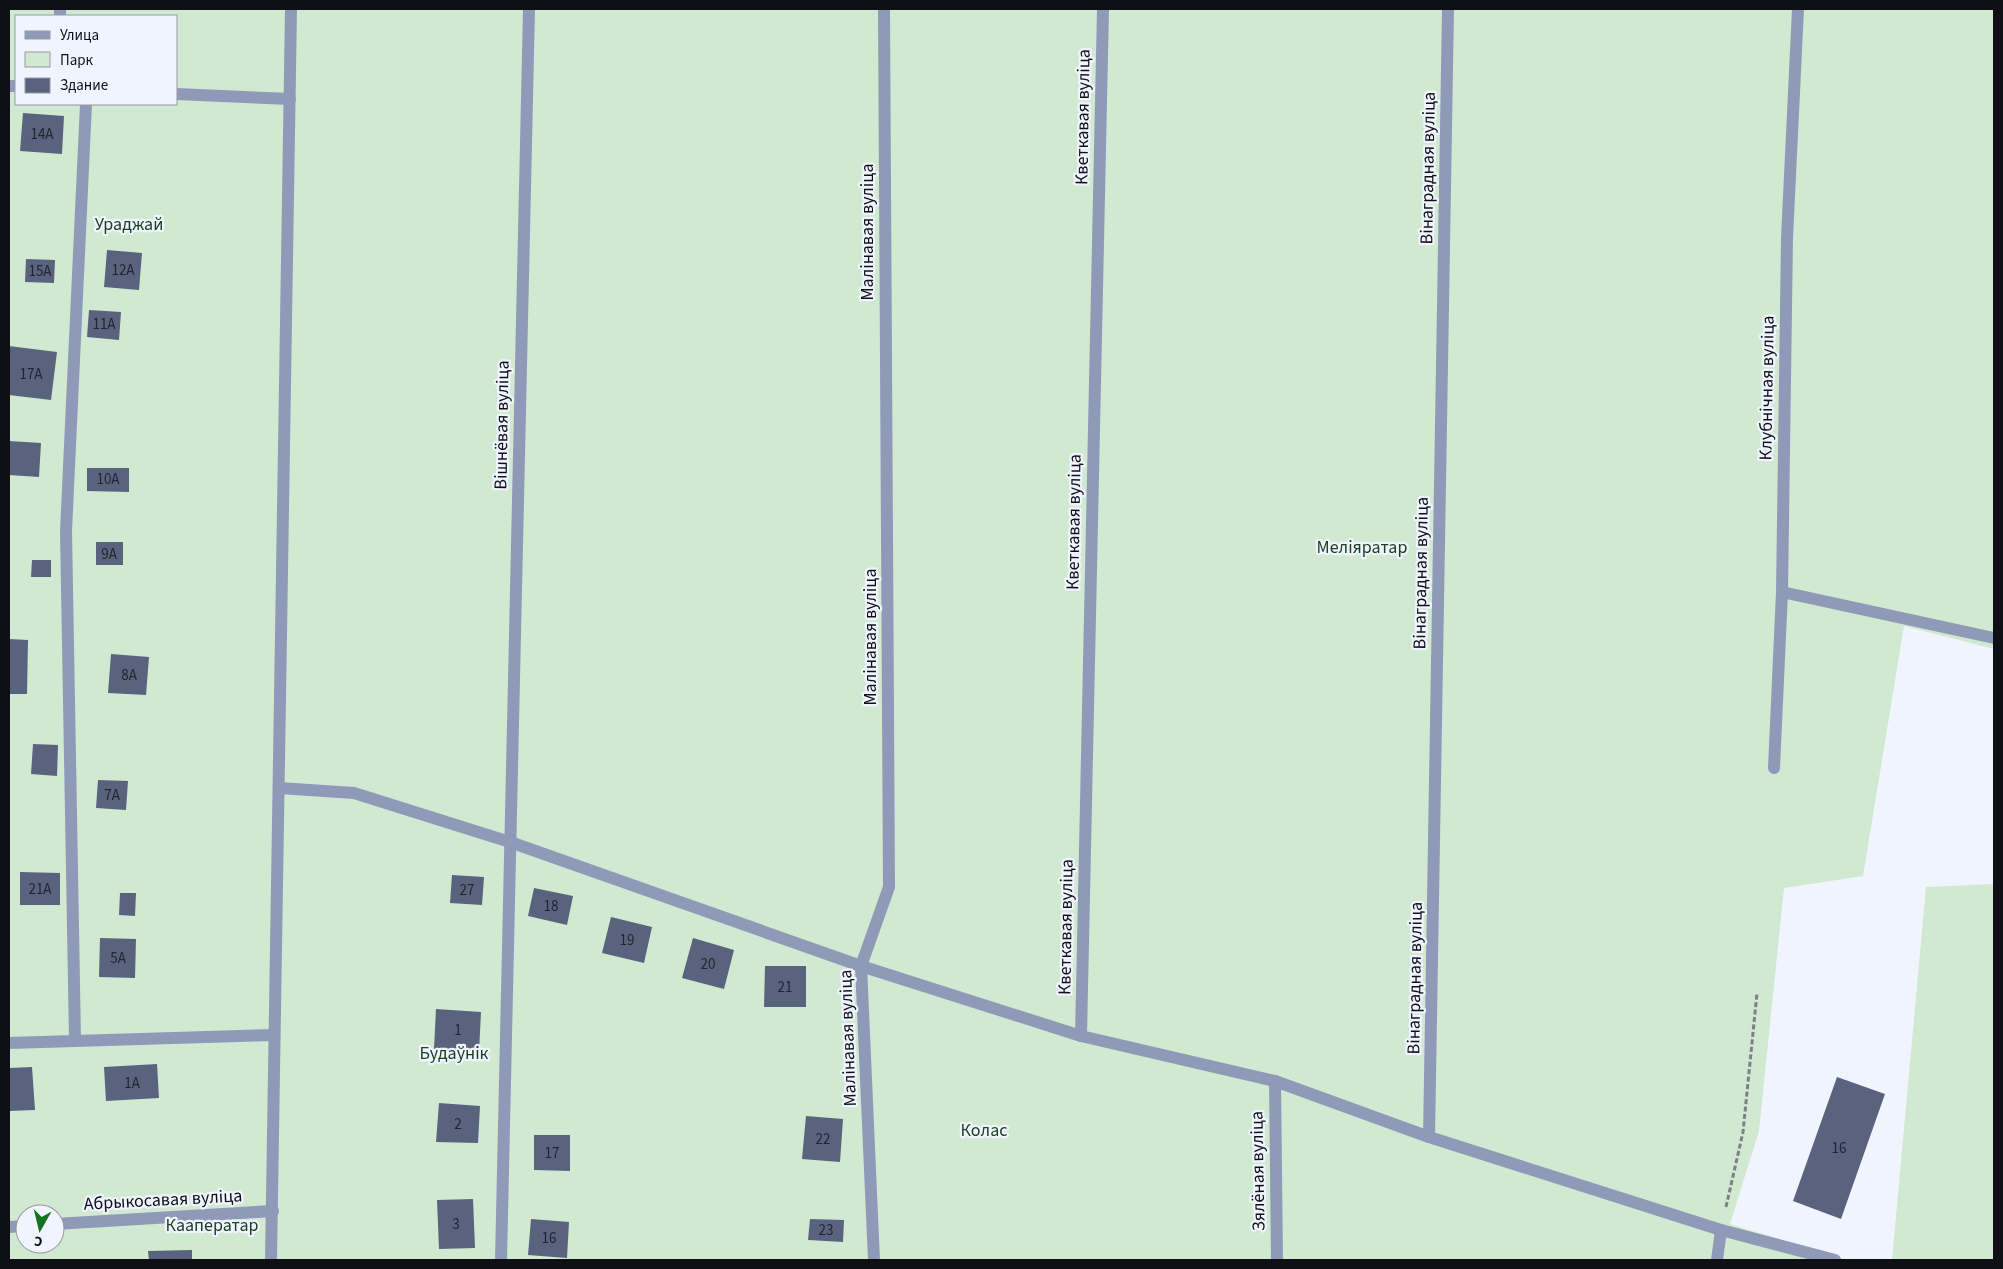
<svg xmlns="http://www.w3.org/2000/svg" width="2003" height="1269" viewBox="0 0 2003 1269" font-family="'Source Sans 3',sans-serif">
	<rect width="100%" height="100%" fill="#f0f4ff"/>
	<!-- green -->
	<g fill="#d1e9d1" fill-rule="evenodd">
		<path d="M9,9H1994V649L1904,626L1863,876L1784,888L1759,1131L1730,1224L1848,1260H9ZM16,16H176V104H16ZM25,1214H55V1244H25Z"/>
		<polygon points="1994,884 1994,1260 1892,1260 1926,887"/>
	</g>
	<!-- building -->
	<g fill="#5a637e">
		<polygon points="23,113 64,116 62,154 20,151"/>
		<polygon points="107,250 142,253 139,290 104,287"/>
		<polygon points="26,259 55,260 54,283 25,282"/>
		<polygon points="89,310 121,312 119,340 87,337"/>
		<polygon points="9,346 57,352 51,400 9,395"/>
		<polygon points="9,441 41,443 39,477 9,475"/>
		<polygon points="87,468 129,468 129,492 87,491"/>
		<rect x="96" y="542" width="27" height="23"/>
		<polygon points="32,560 51,560 51,577 31,577"/>
		<polygon points="9,639 28,640 27,694 9,694"/>
		<polygon points="111,654 149,657 146,695 108,693"/>
		<polygon points="33,744 58,745 57,776 31,774"/>
		<polygon points="98,780 128,781 126,810 96,808"/>
		<polygon points="20,872 60,873 60,905 20,905"/>
		<polygon points="452,875 484,877 482,905 450,903"/>
		<polygon points="534,888 573,896 567,925 528,916"/>
		<polygon points="120,893 136,893 135,916 119,915"/>
		<polygon points="611,917 652,927 644,963 602,953"/>
		<polygon points="100,938 136,939 135,978 99,977"/>
		<polygon points="693,938 734,950 724,989 682,978"/>
		<polygon points="765,966 806,966 806,1007 764,1007"/>
		<polygon points="436,1009 481,1012 479,1052 434,1049"/>
		<polygon points="157,1064 159,1098 106,1101 104,1067"/>
		<polygon points="32,1067 35,1110 9,1111 9,1068"/>
		<polygon points="1837,1077 1885,1094 1841,1219 1793,1201"/>
		<polygon points="439,1103 480,1106 478,1143 436,1142"/>
		<polygon points="806,1116 843,1119 840,1162 802,1159"/>
		<polygon points="534,1135 570,1135 570,1171 534,1170"/>
		<polygon points="473,1199 475,1248 439,1249 437,1200"/>
		<polygon points="531,1219 569,1222 567,1258 528,1255"/>
		<polygon points="810,1219 844,1220 843,1242 808,1240"/>
		<polygon points="192,1250 192,1260 149,1260 148,1251"/>
	</g>
	<g fill="none" stroke-linecap="round" stroke-linejoin="round">
		<!-- path -->
		<polyline stroke="#7d8089" stroke-width="3" stroke-dasharray="5 2.5" stroke-linecap="butt" points="1726,1207 1743,1132 1757,993"/>
		<!-- street -->
		<g stroke="#8f9ab9" stroke-width="12">
			<polyline points="60,16 60,9"/>
			<polyline points="9,86 16,86"/>
			<polyline points="176,94 290,99"/>
			<polyline points="1782,592 1994,638"/>
			<polyline points="1774,768 1782,592 1787,238 1798,9"/>
			<polyline points="279,788 354,793 510,842 861,966 1081,1036 1275,1081 1429,1137 1721,1230 1835,1260"/>
			<polyline points="1081,1036 1103,9"/>
			<polyline points="75,1040 66,531 86,104"/>
			<polyline points="9,1043 274,1035"/>
			<polyline points="1275,1081 1277,1260"/>
			<polyline points="1429,1137 1448,9"/>
			<polyline points="55,1224 273,1211"/>
			<polyline points="9,1227 25,1226"/>
			<polyline points="271,1260 291,9"/>
			<polyline points="501,1260 529,9"/>
			<polyline points="874,1260 861,966 889,887 884,9"/>
			<polyline points="1717,1260 1721,1230"/>
		</g>
	</g>
	<g text-anchor="middle" dominant-baseline="central" stroke-width="4.5" stroke-linejoin="round" paint-order="stroke">
		<!-- number labels -->
		<g font-size="15" fill="#212530">
			<text x="42" y="134">14А</text>
			<text x="123" y="270">12А</text>
			<text x="40" y="271">15А</text>
			<text x="104" y="324">11А</text>
			<text x="31" y="374">17А</text>
			<text x="108" y="479">10А</text>
			<text x="109" y="554">9А</text>
			<text x="129" y="675">8А</text>
			<text x="112" y="795">7А</text>
			<text x="40" y="889">21А</text>
			<text x="467" y="890">27</text>
			<text x="551" y="906">18</text>
			<text x="627" y="940">19</text>
			<text x="118" y="958">5А</text>
			<text x="708" y="964">20</text>
			<text x="785" y="987">21</text>
			<text x="458" y="1030">1</text>
			<text x="132" y="1083">1А</text>
			<text x="458" y="1124">2</text>
			<text x="823" y="1139">22</text>
			<text x="1839" y="1148">16</text>
			<text x="552" y="1153">17</text>
			<text x="456" y="1224">3</text>
			<text x="826" y="1230">23</text>
			<text x="549" y="1238">16</text>
		</g>
		<!-- street labels -->
		<g font-size="18" fill="#0e1016" stroke="#f0f4ff">
			<text transform="translate(1083 117) rotate(-89)">Кветкавая вуліца</text>
			<text transform="translate(1428 168) rotate(-89)">Вінаградная вуліца</text>
			<text transform="translate(867 232) rotate(-90)">Малінавая вуліца</text>
			<text transform="translate(1767 388) rotate(-89)">Клубнічная вуліца</text>
			<text transform="translate(502 425) rotate(-89)">Вішнёвая вуліца</text>
			<text transform="translate(1074 522) rotate(-89)">Кветкавая вуліца</text>
			<text transform="translate(1421 573) rotate(-89)">Вінаградная вуліца</text>
			<text transform="translate(870 637) rotate(-90)">Малінавая вуліца</text>
			<text transform="translate(1066 927) rotate(-89)">Кветкавая вуліца</text>
			<text transform="translate(1415 978) rotate(-89)">Вінаградная вуліца</text>
			<text transform="translate(848 1038) rotate(-92)">Малінавая вуліца</text>
			<text transform="translate(1258 1171) rotate(-91)">Зялёная вуліца</text>
			<text transform="translate(163 1200) rotate(-3)">Абрыкосавая вуліца</text>
		</g>
		<!-- park labels -->
		<g font-size="18" fill="#1c411e" stroke="#f0f4ff">
			<text x="129" y="224">Ураджай</text>
			<text x="1362" y="547">Меліяратар</text>
			<text x="454" y="1053">Будаўнік</text>
			<text x="984" y="1130">Колас</text>
			<text x="212" y="1225">Кааператар</text>
		</g>
	</g>
	<!-- border -->
	<rect width="2003" height="1269" fill="none" stroke="#0e1016" stroke-width="20"/>
	<!-- legend -->
	<rect x="15" y="15" width="162" height="90" fill="#f0f4ff" stroke="#9699a2"/>
	<rect x="25" y="31" width="25" height="8" fill="#8f9ab9" stroke="#9699a2"/>
	<text x="60" y="40" font-size="15" fill="#0e1016">Улица</text>
	<rect x="25" y="52" width="25" height="15" fill="#d1e9d1" stroke="#9699a2"/>
	<text x="60" y="65" font-size="15" fill="#0e1016">Парк</text>
	<rect x="25" y="78" width="25" height="15" fill="#5a637e" stroke="#9699a2"/>
	<text x="60" y="90" font-size="15" fill="#0e1016">Здание</text>
	<!-- north arrow -->
	<g transform="translate(40 1229) rotate(188)"><circle r="24" fill="#f0f4ff" stroke="#9699a2"/>
	<path d="M0-4L9 19L0 12L-9 19Z" fill="#137321"/>
	<text y="-8" font-size="14" font-weight="bold" text-anchor="middle" fill="#0e1016">С</text>
	</g>
</svg>
